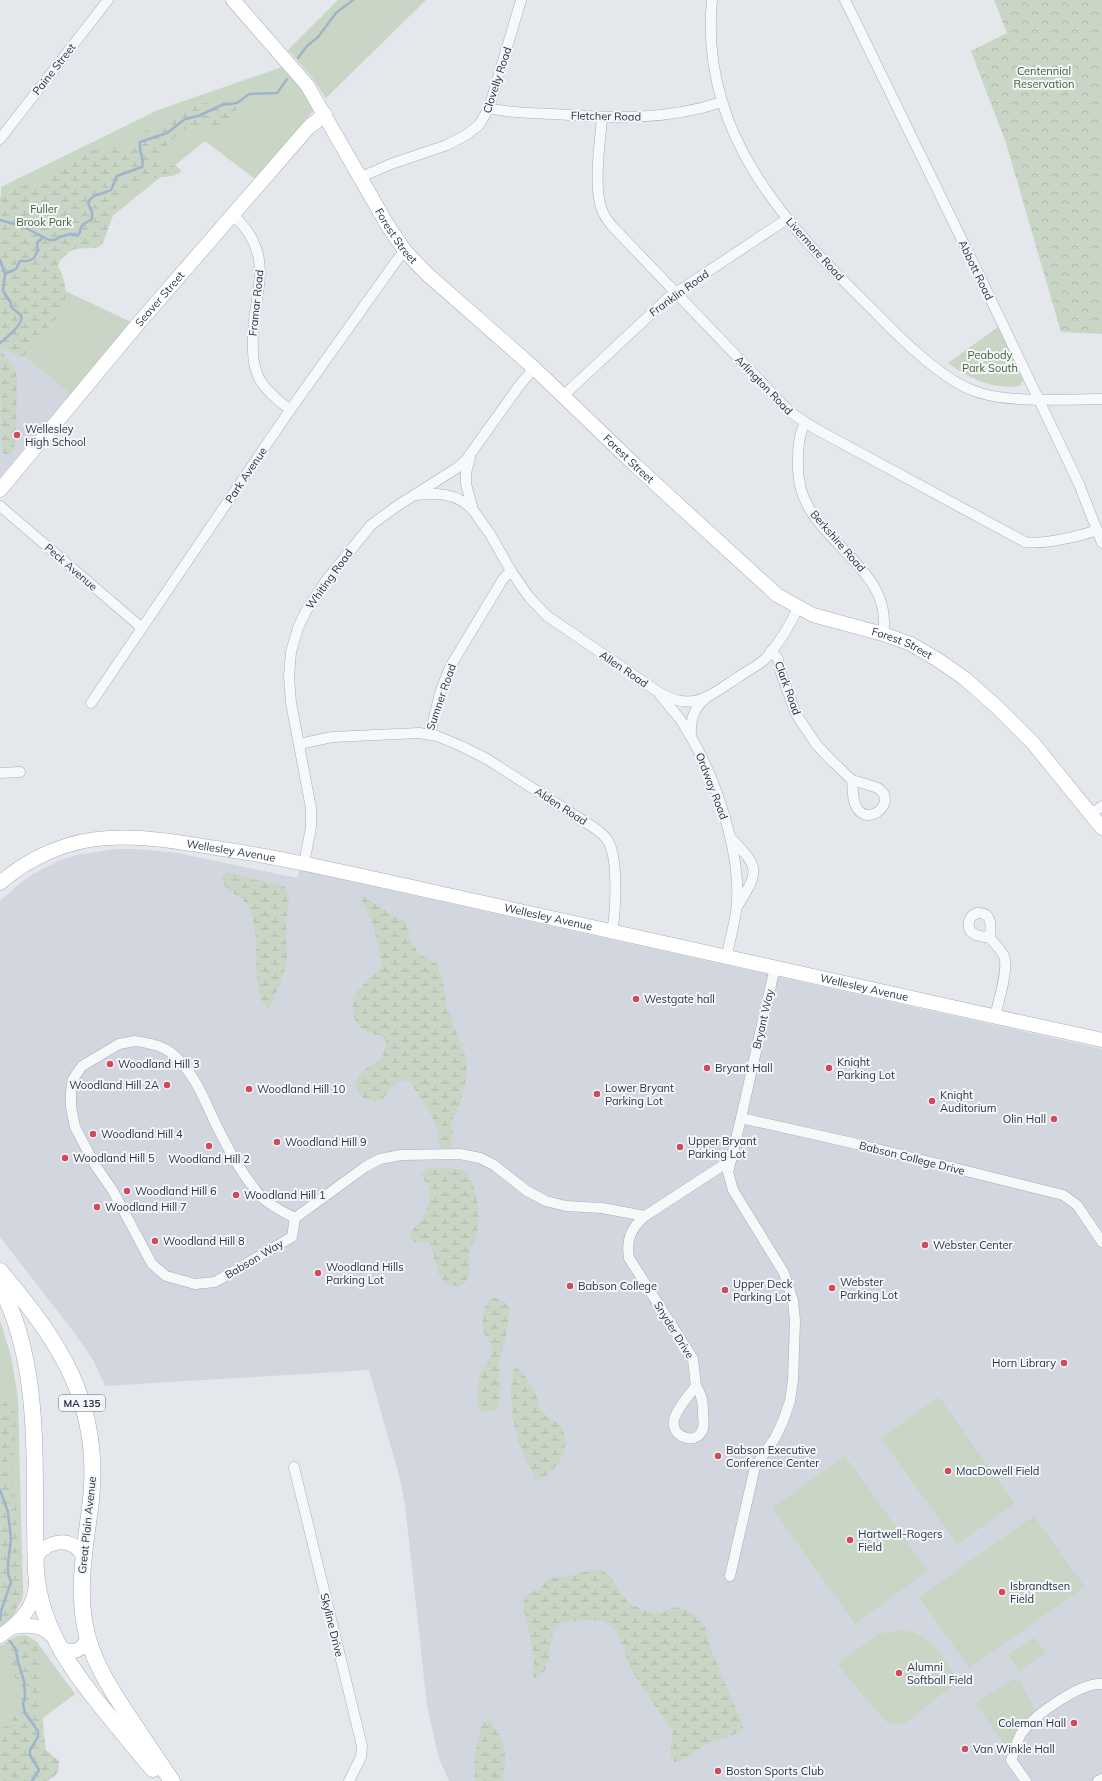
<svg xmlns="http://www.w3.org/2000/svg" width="1102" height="1781" viewBox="0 0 1102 1781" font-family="Mulish,sans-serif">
	<defs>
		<pattern id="forest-crowns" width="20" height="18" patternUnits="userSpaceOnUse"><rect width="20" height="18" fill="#c9d6c5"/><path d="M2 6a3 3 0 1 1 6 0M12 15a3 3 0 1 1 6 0" fill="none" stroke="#adb8ab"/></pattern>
		<pattern id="wetland-marsh" width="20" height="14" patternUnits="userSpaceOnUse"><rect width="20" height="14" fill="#c9d6c5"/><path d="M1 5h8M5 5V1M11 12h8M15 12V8" fill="none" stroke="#adb8ab"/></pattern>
	</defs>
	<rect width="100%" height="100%" fill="#e4e7ec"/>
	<!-- built -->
	<g fill="#d2d6de">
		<polygon points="0,336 70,394 0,477"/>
		<polygon points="115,849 135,849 177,853 297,878 300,870 1102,1049 1102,1781 449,1781 438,1756 427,1705 405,1505 400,1479 369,1370 105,1386 93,1360 76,1335 0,1237 0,901 19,884 33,874 60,860 76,855"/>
	</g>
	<!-- green -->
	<g fill="#c9d6c5">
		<polygon points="338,0 426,0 326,98 311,76 288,50"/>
		<polygon points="282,67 303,92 314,110 255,179 205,141 78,244 40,279 131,322 70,394 0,336 1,187 158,110"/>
		<path d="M998,327L1023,380L1021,385L1019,386C993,390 968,378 948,363Z"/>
		<path d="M0,1320L11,1356L18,1398L23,1589C21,1606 14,1618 0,1627Z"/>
		<polygon points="939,1397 1015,1504 957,1544 881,1438"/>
		<polygon points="845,1456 928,1571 855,1624 772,1508"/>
		<polygon points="1034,1516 1085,1587 969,1668 919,1597"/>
		<path d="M902,1630C932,1633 944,1659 959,1681L908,1721C900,1725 893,1726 885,1721L837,1664L878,1634Z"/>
		<polygon points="26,1635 37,1642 75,1694 43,1718 45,1781 0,1781 0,1646 17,1636"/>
		<polygon points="1035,1637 1046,1653 1019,1671 1008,1655"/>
		<polygon points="1016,1678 1019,1680 1038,1714 1011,1755 976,1704 987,1695"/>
	</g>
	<!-- forest -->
	<polygon fill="url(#forest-crowns)" points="994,0 1102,0 1102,334 1061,332 1006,143 971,51 1007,33"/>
	<!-- wetland -->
	<g fill="url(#wetland-marsh)">
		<path d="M223,101L229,102L236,107C239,125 210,128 197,128C194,128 190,127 188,128C176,133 164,149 156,159L159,163L176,166L181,170L180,173C170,178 160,176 150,179C118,189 114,215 103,243L99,247C83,250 64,244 58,266C67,283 70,303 56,318C51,325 44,330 39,336C33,344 30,353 21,357L0,348V197L26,184L46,179L56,174L84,155L99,148L106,146L113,147L122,151L130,150L145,131L167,124L197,104Z"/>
		<polygon points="0,350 15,369 17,376 16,440 12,453 7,454 3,453 1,439"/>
		<path d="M230,873C237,873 239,875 245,877C258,882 272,881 285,887L289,897L286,925L287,958L284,972L272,1004L268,1009C251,996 259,945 254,924C253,919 250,908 247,904C237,892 227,894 221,878L225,874Z"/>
		<path d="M363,896L394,916L405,920L411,940L418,953L437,964L442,976L446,1005L464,1052L467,1070L464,1089L461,1101L451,1123L453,1133L451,1146L444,1150L438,1143L439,1133L431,1115L411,1083L404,1080C393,1084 388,1093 381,1101L365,1100L358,1091L355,1083C357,1080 359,1075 362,1072C378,1058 384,1066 386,1039C378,1033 369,1034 361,1028C353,1022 350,1006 355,996C358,989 376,973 382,966C378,944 374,920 362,901Z"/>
		<path d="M426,1169C437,1168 453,1166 463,1171C477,1177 481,1220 477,1234C476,1239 472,1244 470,1250C467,1260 472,1271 467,1280C463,1287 455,1287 448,1284C434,1277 436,1255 429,1243L413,1242L410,1239C411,1230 414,1229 419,1223C425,1215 433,1199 429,1188C427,1184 424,1179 421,1175Z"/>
		<path d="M493,1297L505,1303L510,1309L505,1341L499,1360L500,1395L498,1405L493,1411C478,1414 477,1406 478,1393C478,1387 478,1381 480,1375C484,1365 493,1359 492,1347C492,1342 489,1341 486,1337C480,1325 482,1306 493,1297Z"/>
		<path d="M516,1367L520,1369C525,1376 531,1384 535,1393C538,1399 538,1407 543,1413C548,1420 557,1420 562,1428C573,1447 555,1476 536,1480L519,1444L512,1415L511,1392L513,1371Z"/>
		<path d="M11,1399C20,1408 13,1459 12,1473C11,1481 14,1490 15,1497C18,1518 17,1538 19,1558C20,1570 24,1582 23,1595C21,1609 9,1615 0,1625V1407L7,1400Z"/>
		<path d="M595,1569C614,1570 617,1595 631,1604C639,1609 650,1614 660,1613C667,1612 672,1606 680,1608C689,1610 697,1616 702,1623C708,1631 708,1640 711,1649C720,1673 731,1696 741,1720L743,1728L740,1732L706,1745L680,1761L674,1762L671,1759C669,1750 673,1742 672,1732C659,1708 639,1687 628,1662C623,1649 621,1633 609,1625C599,1618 587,1620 576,1621C568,1621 559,1622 555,1630C546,1645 555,1670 535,1678L533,1676C537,1650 526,1627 523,1603L528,1594L540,1589L549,1578L569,1576Z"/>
		<path d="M21,1637C52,1644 39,1688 41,1710C41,1724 45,1737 46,1750L59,1761L58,1773L48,1781H0V1730C4,1726 10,1724 12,1720C15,1716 20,1708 20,1703C24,1682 0,1661 8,1640Z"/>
		<path d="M487,1720C497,1725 506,1747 505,1759C505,1766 503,1773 503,1781H476L475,1779V1754L482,1723Z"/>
	</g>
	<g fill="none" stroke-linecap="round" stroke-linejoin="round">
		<!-- stream -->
		<g stroke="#9fb4cc" stroke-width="2.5">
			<polyline points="298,58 307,46 318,37 336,13 353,0"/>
			<path d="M0,220L24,227L49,240H55L60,237L70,234L78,235L80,232C81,223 85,224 92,219V212L88,203C91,194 103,194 111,190L117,176L142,167C145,158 138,151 140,142L167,133L185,119L198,116L222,105L237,103L249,94L277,93L287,79"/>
			<polyline points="0,260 5,274"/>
			<path d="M0,343C5,339 25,323 21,316C19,313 14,310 11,307V303L3,291L5,274L16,269L20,261H28L34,258L38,250L37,243L43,237"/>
			<polyline points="0,1490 8,1512 11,1539 8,1563 8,1574 11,1582 1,1611 0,1620"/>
			<polyline points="10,1641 16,1650 18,1662 24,1681 25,1697 23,1704 25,1713 38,1731 38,1737 30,1750 30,1755 39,1770 32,1781"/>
		</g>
		<defs>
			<g id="street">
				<path d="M712,0C699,134 786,225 875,312C899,337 940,378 972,390C1004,404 1066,399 1102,399"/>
				<polyline points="845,0 981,279 1079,484 1102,543"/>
				<path d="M489,108C509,113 532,113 553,114C610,118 666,121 722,102"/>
				<path d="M602,118C600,143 593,187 602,210C604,216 608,221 612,226L790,412L814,428L1025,542C1042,545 1081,536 1097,530"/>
				<polyline points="0,139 108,0"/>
				<polyline points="361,177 391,164 447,145 466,135 479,125 489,108 521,0"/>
				<path d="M233,215C281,259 249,297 253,350C253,360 255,371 260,380C267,392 279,401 290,410"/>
				<polyline points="563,396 668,298 787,219"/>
				<path d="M805,423C799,434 798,446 798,458C797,476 800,493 809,508C833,550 893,578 883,634"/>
				<path d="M470,457L466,473V484L473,510L490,534L511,571L529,597L547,616L657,691C691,713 708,697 737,678C746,671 759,666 767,657C779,643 790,625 798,608"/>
				<path d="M417,495C436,492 458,494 472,509"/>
				<polyline points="0,506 142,628"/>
				<path d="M771,651L778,659L781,673L796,714L816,744L829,758L852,780L878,788L884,794L885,801C882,814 865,821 857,808C852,801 853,789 852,780"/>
				<polyline points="660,695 680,719 691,737"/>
				<path d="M705,699C693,709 690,721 691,737C716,780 740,850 737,902C736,920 730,938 727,955"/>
				<polyline points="91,703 290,410 397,260 405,251"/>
				<polyline points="430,734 440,693 450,667 503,579 511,571"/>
				<path d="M299,744L332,737L419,733L437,736L461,746L487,759L593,827C599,831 606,836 609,843C618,860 616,911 612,931"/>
				<polyline points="0,773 20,772"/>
				<polyline points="1091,814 1102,806"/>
				<path d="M730,837C760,869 760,869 737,907"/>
				<polyline points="304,864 311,827 311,808 291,703 289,676 291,652 298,628 306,611 325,582 371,525 397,506 457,468 466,460 519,386 534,368"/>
				<path d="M977,913C993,912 991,927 990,938L976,935L970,931C967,923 969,916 977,913Z"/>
				<path d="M990,938C995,944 1001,950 1004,956C1009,970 998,1002 995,1017"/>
				<path d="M135,1041C147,1043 160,1045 170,1052C199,1075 207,1110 224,1140C233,1158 245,1177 257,1192C264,1202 283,1212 295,1218L292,1237L215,1282L195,1284L166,1276L152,1264L113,1191L95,1165L75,1127L71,1107V1092L73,1079L82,1066L119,1044Z"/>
				<polyline points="741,1118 775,967"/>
				<path d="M645,1216C631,1228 626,1239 629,1258L693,1359L696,1386C690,1394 676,1409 674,1420C670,1436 695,1446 702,1431C705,1426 703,1419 703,1413C703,1402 702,1395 696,1386"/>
				<polyline points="295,1218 365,1167 380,1159 401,1155 460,1154 480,1158 494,1165 527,1191 546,1201 566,1206 602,1208 645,1216 731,1160"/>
				<polyline points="294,1467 362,1746 361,1757 349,1781"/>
				<polyline points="730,1576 755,1467 775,1438 783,1421 790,1401 793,1380 795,1321 793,1301 784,1273 733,1190 728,1172 741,1118 857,1144 1063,1195 1077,1205 1102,1242"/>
				<path d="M1026,1781L1011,1760C1015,1751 1017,1738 1023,1731C1036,1714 1081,1682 1102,1684"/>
				<polyline points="1098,1781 1102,1779"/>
			</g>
			<g id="secondary">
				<path id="s1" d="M233,0L307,85L388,226L405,251L426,273L534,368L637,467L777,595L813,615L883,634L911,644L938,660L964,678L998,708L1033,743L1102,828"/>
				<path id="s2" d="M0,490L137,325L308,128L325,114"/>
				<path id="s3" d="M0,883C30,857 68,840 108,838C145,836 180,842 216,848C291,859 365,877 439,893C661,941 881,992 1102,1040"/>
				<path d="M36,1557C48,1539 73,1536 84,1557"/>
				<path d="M13,1627C30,1624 44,1625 55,1639"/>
				<path d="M0,1636C19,1623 35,1608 36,1583"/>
				<path d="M58,1646C71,1655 85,1652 87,1635"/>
			</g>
			<g id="primary">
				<path d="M0,1271C60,1342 101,1403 91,1500C86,1542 77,1584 85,1626C92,1662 112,1691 131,1720C145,1741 158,1761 172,1781"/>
				<path d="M0,1286C45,1370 32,1480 36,1572C41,1632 77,1678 114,1722C127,1738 140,1754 153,1769"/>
			</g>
		</defs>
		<!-- street casing -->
		<use href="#street" stroke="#a9aeb7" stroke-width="11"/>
		<!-- secondary casing -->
		<use href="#secondary" stroke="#a9aeb7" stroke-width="15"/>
		<!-- primary casing -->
		<use href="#primary" stroke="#a3abb8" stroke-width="17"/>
		<!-- street -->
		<use href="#street" stroke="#f7f8fa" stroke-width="10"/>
		<!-- secondary -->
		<use href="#secondary" stroke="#fff" stroke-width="14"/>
		<!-- primary -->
		<use href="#primary" stroke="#fff" stroke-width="16"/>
	</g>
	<!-- markers -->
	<g fill="#d1495b" stroke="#f4f6f9" stroke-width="1.5">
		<circle cx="17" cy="435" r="4"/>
		<circle cx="636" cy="999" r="4"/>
		<circle cx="110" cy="1064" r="4"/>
		<circle cx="707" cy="1068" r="4"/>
		<circle cx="829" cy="1068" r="4"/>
		<circle cx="167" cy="1085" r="4"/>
		<circle cx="249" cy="1089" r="4"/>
		<circle cx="597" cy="1094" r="4"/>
		<circle cx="932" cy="1101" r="4"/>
		<circle cx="1054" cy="1119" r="4"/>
		<circle cx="93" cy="1134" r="4"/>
		<circle cx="277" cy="1142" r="4"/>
		<circle cx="209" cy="1146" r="4"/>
		<circle cx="680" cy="1147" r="4"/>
		<circle cx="65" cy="1158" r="4"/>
		<circle cx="127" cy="1191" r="4"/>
		<circle cx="236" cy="1195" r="4"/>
		<circle cx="97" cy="1207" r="4"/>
		<circle cx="155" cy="1241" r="4"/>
		<circle cx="925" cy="1245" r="4"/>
		<circle cx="318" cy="1273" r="4"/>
		<circle cx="570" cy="1286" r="4"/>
		<circle cx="832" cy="1288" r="4"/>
		<circle cx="725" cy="1290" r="4"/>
		<circle cx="1064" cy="1363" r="4"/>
		<circle cx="718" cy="1456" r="4"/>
		<circle cx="948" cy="1471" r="4"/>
		<circle cx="850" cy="1540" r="4"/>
		<circle cx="1002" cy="1592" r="4"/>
		<circle cx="899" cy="1673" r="4"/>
		<circle cx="1074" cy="1723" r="4"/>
		<circle cx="965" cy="1749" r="4"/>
		<circle cx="718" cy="1771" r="4"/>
	</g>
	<g text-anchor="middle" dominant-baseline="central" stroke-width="4" stroke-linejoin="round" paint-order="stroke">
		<!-- shield labels -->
		<rect fill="#f4f6f9" stroke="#676e7b" stroke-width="1" x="59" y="1395" width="46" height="16" rx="3"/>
		<g font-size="10" font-weight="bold" fill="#2b3445">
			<text x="82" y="1403">MA 135</text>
		</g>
		<!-- street labels -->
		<g font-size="11" fill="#2b3445" stroke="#f4f6f9">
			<text transform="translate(54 69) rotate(-52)">Paine Street</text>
			<text transform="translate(497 80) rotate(-72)">Clovelly Road</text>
			<text transform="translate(606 116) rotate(1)">Fletcher Road</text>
			<text stroke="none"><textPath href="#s1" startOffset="288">Forest Street</textPath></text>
			<text transform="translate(815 249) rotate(48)">Livermore Road</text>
			<text transform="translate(976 270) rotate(64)">Abbott Road</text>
			<text transform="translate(679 293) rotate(-36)">Franklin Road</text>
			<text stroke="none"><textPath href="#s2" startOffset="249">Seaver Street</textPath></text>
			<text transform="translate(256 303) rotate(-84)">Framar Road</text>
			<text transform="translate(764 385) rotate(46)">Arlington Road</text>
			<text stroke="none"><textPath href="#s1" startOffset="611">Forest Street</textPath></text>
			<text transform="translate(246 475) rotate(-56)">Park Avenue</text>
			<text transform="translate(838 541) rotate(49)">Berkshire Road</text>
			<text transform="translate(71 567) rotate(41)">Peck Avenue</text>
			<text transform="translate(329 579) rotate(-54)">Whiting Road</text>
			<text stroke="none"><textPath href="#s1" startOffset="947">Forest Street</textPath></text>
			<text transform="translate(624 669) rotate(34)">Allen Road</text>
			<text transform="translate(788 688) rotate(70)">Clark Road</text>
			<text transform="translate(441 697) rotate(-71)">Sumner Road</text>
			<text transform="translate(712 786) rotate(69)">Ordway Road</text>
			<text transform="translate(561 806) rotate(33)">Alden Road</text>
			<text stroke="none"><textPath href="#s3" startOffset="243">Wellesley Avenue</textPath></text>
			<text stroke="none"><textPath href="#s3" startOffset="567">Wellesley Avenue</textPath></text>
			<text stroke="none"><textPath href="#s3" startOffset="891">Wellesley Avenue</textPath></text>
			<text transform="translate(763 1019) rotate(-77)">Bryant Way</text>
			<text transform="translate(912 1158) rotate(14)">Babson College Drive</text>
			<text transform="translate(254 1259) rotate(-31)">Babson Way</text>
			<text transform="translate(674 1330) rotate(58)">Snyder Drive</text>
			<text transform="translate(87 1525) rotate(-84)">Great Plain Avenue</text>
			<text transform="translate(332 1625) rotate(76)">Skyline Drive</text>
		</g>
		<!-- park labels -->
		<g font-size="11" fill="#3f6138" stroke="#f4f6f9">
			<text x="1044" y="71">Centennial<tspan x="1044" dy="13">Reservation</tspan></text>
			<text x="44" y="209">Fuller<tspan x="44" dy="13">Brook Park</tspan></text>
			<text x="990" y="355">Peabody<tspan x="990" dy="13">Park South</tspan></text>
		</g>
		<!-- poi labels -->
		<g font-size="11" fill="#2b3445" stroke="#f4f6f9" text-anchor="start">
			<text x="25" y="429">Wellesley<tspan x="25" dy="13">High School</tspan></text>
			<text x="644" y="999">Westgate hall</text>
			<text x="837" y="1062">Knight<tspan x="837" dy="13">Parking Lot</tspan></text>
			<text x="118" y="1064">Woodland Hill 3</text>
			<text x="715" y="1068">Bryant Hall</text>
			<text x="159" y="1085" text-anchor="end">Woodland Hill 2A</text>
			<text x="605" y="1088">Lower Bryant<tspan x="605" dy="13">Parking Lot</tspan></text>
			<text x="257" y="1089">Woodland Hill 10</text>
			<text x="940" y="1095">Knight<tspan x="940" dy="13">Auditorium</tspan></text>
			<text x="1046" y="1119" text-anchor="end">Olin Hall</text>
			<text x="101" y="1134">Woodland Hill 4</text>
			<text x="688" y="1141">Upper Bryant<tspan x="688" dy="13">Parking Lot</tspan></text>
			<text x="285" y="1142">Woodland Hill 9</text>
			<text x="73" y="1158">Woodland Hill 5</text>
			<text x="209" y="1159" text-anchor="middle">Woodland Hill 2</text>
			<text x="135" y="1191">Woodland Hill 6</text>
			<text x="244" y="1195">Woodland Hill 1</text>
			<text x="105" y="1207">Woodland Hill 7</text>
			<text x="163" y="1241">Woodland Hill 8</text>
			<text x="933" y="1245">Webster Center</text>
			<text x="326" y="1267">Woodland Hills<tspan x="326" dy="13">Parking Lot</tspan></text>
			<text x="840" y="1282">Webster<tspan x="840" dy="13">Parking Lot</tspan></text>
			<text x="733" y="1284">Upper Deck<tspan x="733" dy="13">Parking Lot</tspan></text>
			<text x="578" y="1286">Babson College</text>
			<text x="1056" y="1363" text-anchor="end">Horn Library</text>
			<text x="726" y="1450">Babson Executive<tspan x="726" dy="13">Conference Center</tspan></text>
			<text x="956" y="1471">MacDowell Field</text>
			<text x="858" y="1534">Hartwell-Rogers<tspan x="858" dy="13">Field</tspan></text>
			<text x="1010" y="1586">Isbrandtsen<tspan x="1010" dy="13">Field</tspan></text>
			<text x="907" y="1667">Alumni<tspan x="907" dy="13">Softball Field</tspan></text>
			<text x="1066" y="1723" text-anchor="end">Coleman Hall</text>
			<text x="973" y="1749">Van Winkle Hall</text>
			<text x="726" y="1771">Boston Sports Club</text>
		</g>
	</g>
</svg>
